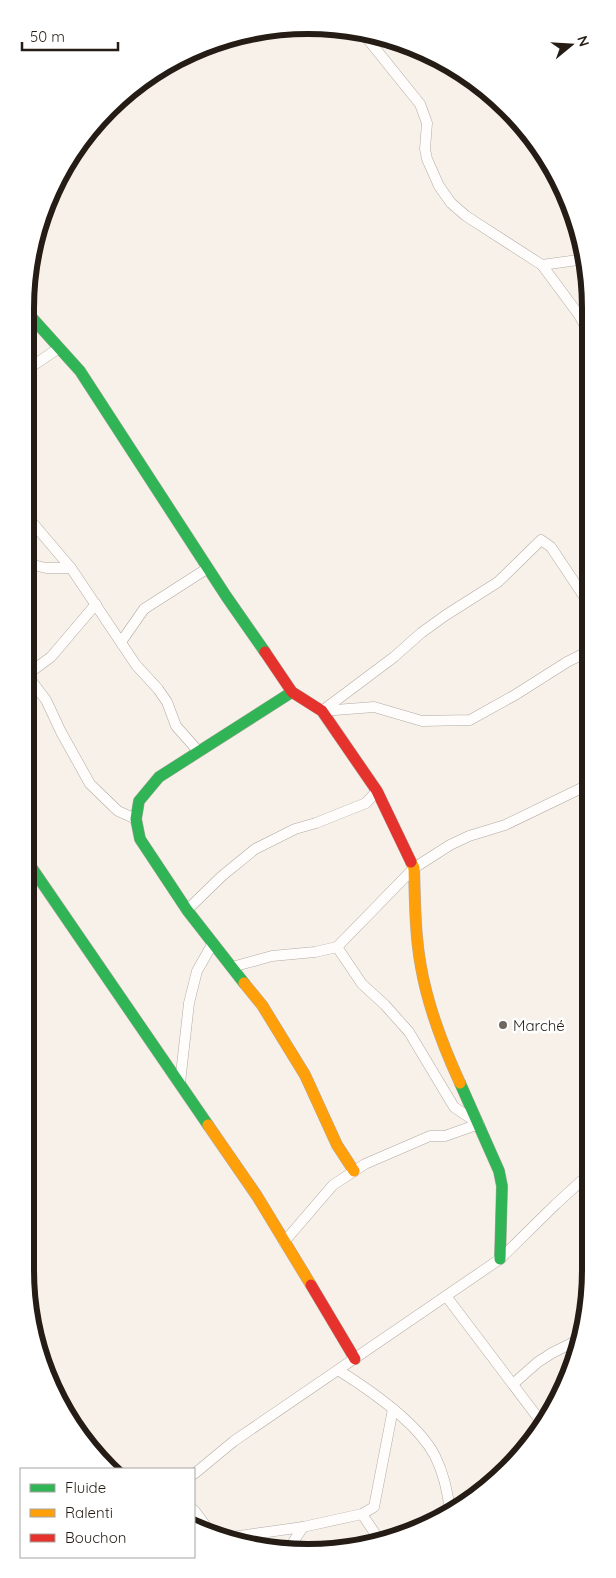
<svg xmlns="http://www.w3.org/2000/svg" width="616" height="1578" viewBox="0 0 616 1578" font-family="Quicksand,sans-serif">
	<rect width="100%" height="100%" fill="#f8f1ea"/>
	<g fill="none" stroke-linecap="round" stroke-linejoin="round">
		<defs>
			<g id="street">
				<polyline points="357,33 366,37 420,104 427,123 425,149 427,159 439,186 451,203 466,216 542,265 579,315 589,333"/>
				<polyline points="542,265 585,259"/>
				<polyline points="25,371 59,348"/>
				<polyline points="25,514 71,568 136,665 158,689 167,702 176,726 199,752"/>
				<polyline points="25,563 46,568 71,568"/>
				<polyline points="121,642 144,609 208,568"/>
				<polyline points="27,675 46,700 61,732 90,784 118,811 136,819"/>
				<polyline points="25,676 51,657 96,604"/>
				<polyline points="322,711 394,657 421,633 446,615 498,582 541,540 551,547 589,604"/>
				<polyline points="322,711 374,707 422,721 470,720 515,695 567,662 589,651"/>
				<polyline points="187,910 222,876 255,849 295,829 316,823 366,803 377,791"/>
				<polyline points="337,947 362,984 385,1005 409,1032 454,1107 476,1122"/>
				<polyline points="232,967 272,956 315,952 337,947 414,868 450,845 469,836 505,825 590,784"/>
				<polyline points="180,1083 189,1003 197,971 213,943"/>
				<polyline points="284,1242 333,1185 365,1164 430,1136 445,1136 479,1124"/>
				<polyline points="446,1296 542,1423"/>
				<path d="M338,1370C370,1390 418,1423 435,1456C444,1474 448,1492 450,1512"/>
				<polyline points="513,1384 538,1362 552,1353 582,1338"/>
				<polyline points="194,1474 234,1441 500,1259 556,1204 591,1172"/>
				<polyline points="194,1510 208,1529"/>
				<polyline points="362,1514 380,1541"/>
				<polyline points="232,1537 303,1527 362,1514 374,1507 393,1409"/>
				<polyline points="288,1550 303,1527"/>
			</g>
			<g id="fast">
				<polyline points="25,310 80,371 226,596 265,652"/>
				<polyline points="25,858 208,1125"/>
				<polyline points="244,983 187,910 140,839 136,819 139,801 159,777 292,692"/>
				<polyline points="460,1083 499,1171 502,1186 500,1259"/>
			</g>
			<g id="slow">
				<path d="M411,862L414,868C415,901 415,935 421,967C428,1007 443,1046 460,1083"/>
				<polyline points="244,983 262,1005 305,1075 337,1145 354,1171"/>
				<polyline points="208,1125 257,1196 311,1285"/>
			</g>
			<g id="jam">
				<polyline points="265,652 292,692 322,711 377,791 411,862"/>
				<polyline points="311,1285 355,1359"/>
			</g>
		</defs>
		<!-- street casing -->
		<use href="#street" stroke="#b1aaa3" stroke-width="11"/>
		<!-- fast casing -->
		<use href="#fast" stroke="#b1aaa3" stroke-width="12"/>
		<!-- slow casing -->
		<use href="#slow" stroke="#b1aaa3" stroke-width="12"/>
		<!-- jam casing -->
		<use href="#jam" stroke="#b1aaa3" stroke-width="12"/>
		<!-- street -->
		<use href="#street" stroke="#fefdfc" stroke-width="10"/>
		<!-- fast -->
		<use href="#fast" stroke="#30b455" stroke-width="11"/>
		<!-- slow -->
		<use href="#slow" stroke="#ff9f0a" stroke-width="11"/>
		<!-- jam -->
		<use href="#jam" stroke="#e5322d" stroke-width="11"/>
	</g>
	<!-- markers -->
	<circle fill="#6f6760" stroke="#fff" stroke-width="2" cx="503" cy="1025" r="5"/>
	<g text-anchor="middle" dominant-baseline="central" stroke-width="5" stroke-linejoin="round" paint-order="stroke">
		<!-- poi labels -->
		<g font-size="15" fill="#251d15" stroke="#fff" text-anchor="start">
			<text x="513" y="1025">Marché</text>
		</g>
	</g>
	<!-- crop -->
	<path d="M0 0H616V1578H0ZM308 34H308A274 274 0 0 1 582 308V1270A274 274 0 0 1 308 1544H308A274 274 0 0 1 34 1270V308A274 274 0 0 1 308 34Z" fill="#fff" fill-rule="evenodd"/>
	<path fill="none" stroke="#251d15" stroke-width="6" d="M308 34H308A274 274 0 0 1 582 308V1270A274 274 0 0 1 308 1544H308A274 274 0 0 1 34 1270V308A274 274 0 0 1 308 34Z"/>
	<!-- legend -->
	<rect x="20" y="1468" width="175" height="90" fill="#ffffff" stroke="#a8a5a1"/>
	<rect x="30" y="1484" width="25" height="8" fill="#30b455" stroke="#a8a5a1"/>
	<text x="65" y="1493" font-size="15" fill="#251d15">Fluide</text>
	<rect x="30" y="1509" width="25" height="8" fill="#ff9f0a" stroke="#a8a5a1"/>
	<text x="65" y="1518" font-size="15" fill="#251d15">Ralenti</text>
	<rect x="30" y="1534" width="25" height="8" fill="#e5322d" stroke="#a8a5a1"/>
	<text x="65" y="1543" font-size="15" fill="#251d15">Bouchon</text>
	<!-- north arrow -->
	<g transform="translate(571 45) rotate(72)" stroke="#ffffff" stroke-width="4" paint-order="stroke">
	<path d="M0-4L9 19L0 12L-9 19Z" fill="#251d15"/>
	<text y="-8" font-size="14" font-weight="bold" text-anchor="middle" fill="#251d15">N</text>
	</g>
	<!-- scale -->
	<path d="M22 42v8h96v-8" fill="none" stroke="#251d15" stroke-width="2.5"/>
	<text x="30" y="42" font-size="15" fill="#251d15" stroke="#ffffff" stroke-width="4" paint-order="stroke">50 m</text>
</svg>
